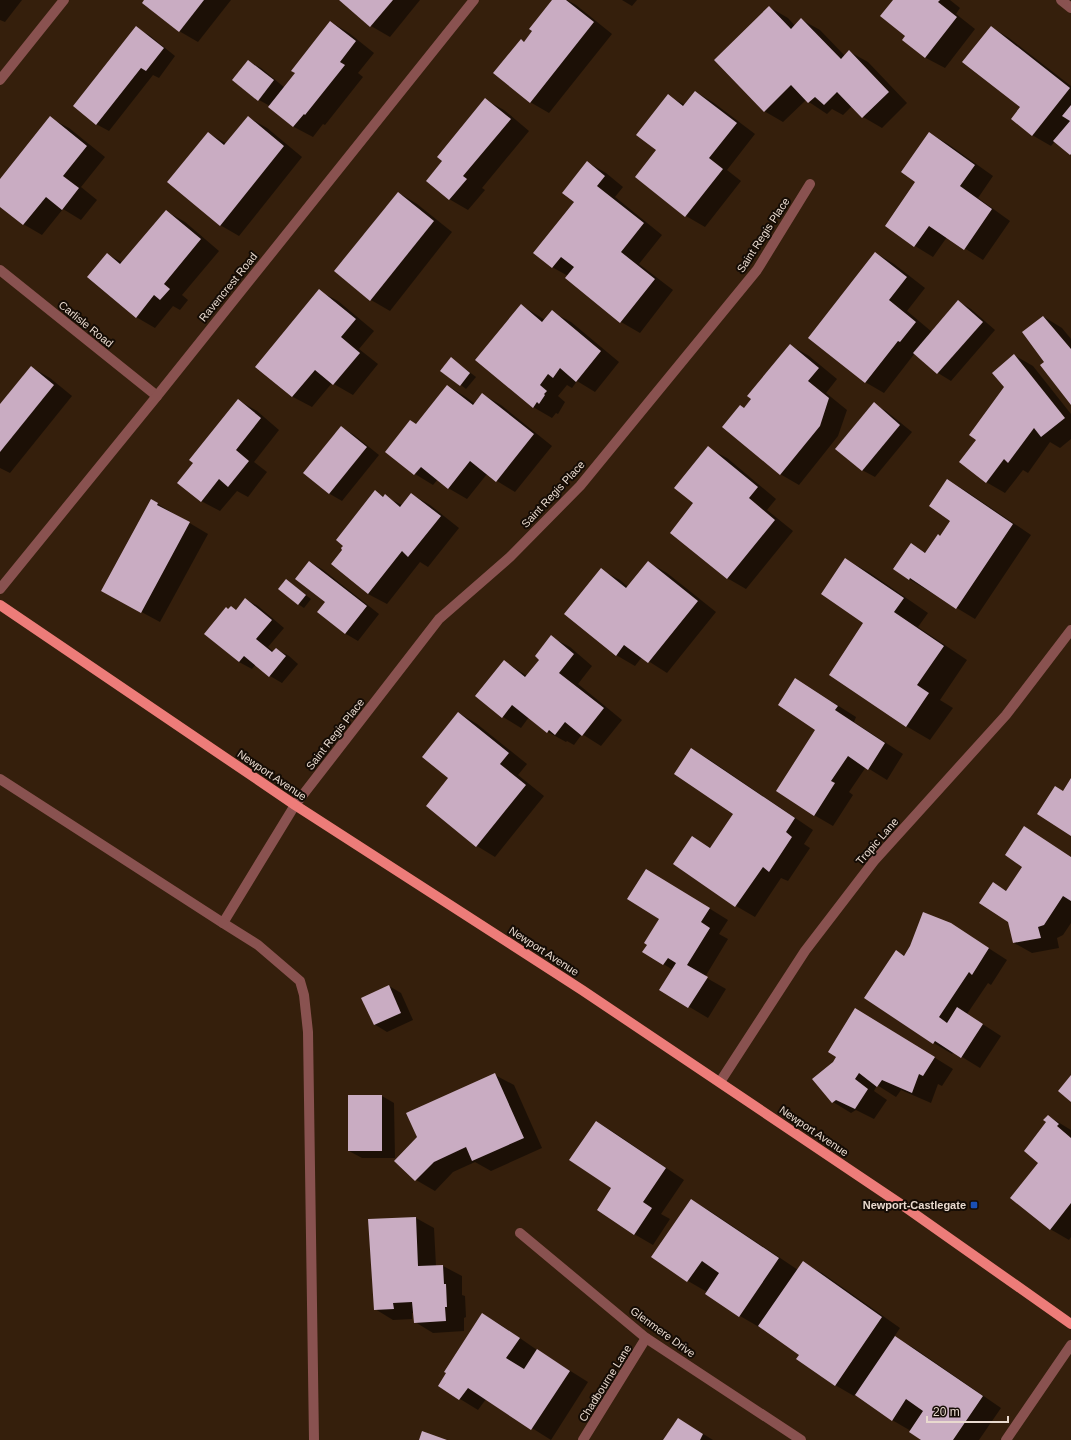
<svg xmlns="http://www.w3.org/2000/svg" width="1071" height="1440" viewBox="0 0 1071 1440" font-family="Helvetica,sans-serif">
	<rect width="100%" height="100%" fill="#351f0c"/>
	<!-- shadow -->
	<g fill="#0007">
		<polygon points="0,0 22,0 5,22 0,20"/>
		<polygon points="145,0 231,0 198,42 179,31"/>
		<polygon points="340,0 420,0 390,37 371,26"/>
		<polygon points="553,0 567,0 576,5 612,34 549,113 530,102 521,40 525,42"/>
		<polygon points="622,0 637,0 632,6"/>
		<polygon points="894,0 950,0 960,8 956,14 975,29 945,68 926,58 903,40 907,35"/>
		<polygon points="769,7 788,18 795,26 802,20 820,30 845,56 850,52 868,62 907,103 882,128 863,117 852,106 843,115 832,109 827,114 806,100 783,122 764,111"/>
		<polygon points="331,22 349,33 374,53 358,73 363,77 325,125 323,124 313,137 294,127 270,106 259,100 248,61 261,68 285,88"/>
		<polygon points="991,27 1009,38 1071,86 1071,154 1055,141 1051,146 1032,135"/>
		<polygon points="136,28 149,35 175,56 159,78 153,75 109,131 96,124"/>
		<polygon points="696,92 714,103 755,134 727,170 741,181 705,227 686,216 636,177 657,150 668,96 685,105"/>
		<polygon points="486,100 504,110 529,131 482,188 485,190 468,210 449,199"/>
		<polygon points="248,117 267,128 302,157 239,236 220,225 208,133 227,144"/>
		<polygon points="50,118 69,128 105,157 81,187 97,200 81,220 63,209 42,235 23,224 0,206 0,181"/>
		<polygon points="929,133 948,144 993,176 978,198 1010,221 983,260 947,237 933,257 915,246 886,226 917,182"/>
		<polygon points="587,162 606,173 623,187 615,197 662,235 639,264 673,290 640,333 621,322 566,278 568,276 552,267"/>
		<polygon points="399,193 417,204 452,232 390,311 371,300"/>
		<polygon points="166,211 185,222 219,251 182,295 188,300 180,310 173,306 155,328 136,317 107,254 123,263"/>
		<polygon points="876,253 894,264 925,288 907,311 932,332 958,301 971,309 995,330 951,381 938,373 915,353 884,393 865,382"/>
		<polygon points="319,291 338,301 374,331 359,349 378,364 353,395 332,383 312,407 293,397 257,367"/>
		<polygon points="521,305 545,320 552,312 571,322 619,362 595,392 577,381 572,388 567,385 558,396 565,402 558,414 556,413 552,418 533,407"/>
		<polygon points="1044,317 1062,328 1071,339 1071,404 1046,362"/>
		<polygon points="790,345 809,356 837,379 826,393 847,410 838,436 799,485 780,474 744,409"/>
		<polygon points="1014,355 1033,366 1071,414 1071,439 1060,448 1050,442 1028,473 1023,470 1005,493 986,482 977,440 1006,387"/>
		<polygon points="451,358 476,377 466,389 461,385"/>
		<polygon points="31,367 50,378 72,396 10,473 0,468 0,406"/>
		<polygon points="448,386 466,397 475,404 482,394 501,405 552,446 515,492 497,481 487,474 467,499 448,488 438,479 433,485 415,474 417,425"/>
		<polygon points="238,400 257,411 279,430 254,462 267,472 248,497 237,491 220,511 201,501 195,463"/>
		<polygon points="874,404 886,411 912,432 875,477 862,470"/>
		<polygon points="341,427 354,435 379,455 342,501 330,494 305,473"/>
		<polygon points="708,448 727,458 776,499 767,510 793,531 746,589 727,578 694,503"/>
		<polygon points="947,480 966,491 1031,535 975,619 909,579 911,545 926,553 940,537 952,520"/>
		<polygon points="375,492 402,505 411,494 430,505 459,528 428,567 420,562 387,604 368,594"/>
		<polygon points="151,500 208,534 160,622 121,601"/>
		<polygon points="845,559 870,573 928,613 918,627 967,660 940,700 953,708 930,740 906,726 865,623"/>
		<polygon points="310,562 322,569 379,614 358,641 346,634 318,612 326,602"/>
		<polygon points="648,562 667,573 716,612 667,673 642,657 635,666 616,655 601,570 620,580 628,587"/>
		<polygon points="286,580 311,599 304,608 298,604"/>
		<polygon points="245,599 258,606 284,628 268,647 274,652 276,649 289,656 298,664 282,683 270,676 256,664 252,669 239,662 229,610 237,610"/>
		<polygon points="551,637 570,647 592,666 578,684 622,720 601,746 582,734 574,745 567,741 566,742 548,732 529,717 521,728 503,717 504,661 527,676 540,660"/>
		<polygon points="796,679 856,717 854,722 903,754 887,780 866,767 849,792 853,795 833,826 814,815 817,730"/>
		<polygon points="459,713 477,724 527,764 518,775 544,796 495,857 477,846 449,778"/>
		<polygon points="692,749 710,760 813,830 804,844 810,848 788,881 781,878 755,917 736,906 674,864 692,837 711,848 734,814"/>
		<polygon points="1024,827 1071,857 1071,923 1063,935 1057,938 1059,948 1032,953 1014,943 1009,922 993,884 1007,891 1024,866"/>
		<polygon points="665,881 728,920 719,934 728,939 705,977 726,989 708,1018 661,990 673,970 644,952 660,919"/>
		<polygon points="951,924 1007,960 991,985 988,983 967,1014 1001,1036 980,1068 954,1052 952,1054 934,1043 896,951 905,956"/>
		<polygon points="389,986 401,993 413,1020 387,1032 374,1024"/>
		<polygon points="874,1020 953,1069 942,1086 938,1084 931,1103 901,1090 896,1097 877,1085 874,1091 887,1100 874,1119 856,1110 851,1113 833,1102 833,1063 837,1056"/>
		<polygon points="495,1075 514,1085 542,1148 491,1171 475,1162 453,1172 435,1191 416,1180 396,1161"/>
		<polygon points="382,1096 394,1103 395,1158 362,1158 349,1151"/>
		<polygon points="1048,1116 1071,1130 1071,1237 1069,1240 1050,1229 1040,1162"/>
		<polygon points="597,1122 615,1133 684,1180 661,1214 670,1219 653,1245 634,1234"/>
		<polygon points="691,1200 710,1211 798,1270 803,1263 822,1273 900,1328 894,1337 914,1348 1001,1408 979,1440 923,1440 911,1431 892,1420 855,1394 854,1396 835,1385 801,1355 759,1326 759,1327 740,1316 706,1293 707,1292 688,1281 653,1257"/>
		<polygon points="416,1218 434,1228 436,1266 443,1266 462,1276 462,1295 465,1296 466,1317 464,1318 464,1331 433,1333 415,1322 414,1313 412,1313 412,1319 393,1320 375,1309"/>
		<polygon points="482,1314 501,1325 537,1350 588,1382 551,1440 486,1399 478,1410 439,1386"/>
		<polygon points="678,1419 697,1430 713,1440 664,1440"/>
	</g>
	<!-- building -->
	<g fill="#c9acc2">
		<polygon points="144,0 204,0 179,32 142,3"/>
		<polygon points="339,0 393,0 370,27"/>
		<polygon points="552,0 566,0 594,22 530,103 493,73 521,39 524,42 532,31 529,29"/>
		<polygon points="893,0 940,0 938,2 957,17 925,58 902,40 905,36 880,16"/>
		<polygon points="769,6 791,29 801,18 841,59 849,50 889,92 862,118 837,92 824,105 815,97 808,103 791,85 764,112 714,60"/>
		<polygon points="330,21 356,41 340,62 345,65 305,115 304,114 293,127 268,107 295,73 291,71"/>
		<polygon points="136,26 164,48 146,71 141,68 96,125 73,106"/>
		<polygon points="991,26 1070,88 1032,136 1011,119 1020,107 962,62"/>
		<polygon points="248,60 274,80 258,101 232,80"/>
		<polygon points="695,91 737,123 709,158 723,169 685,217 635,177 656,150 636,135 668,94 683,106"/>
		<polygon points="485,98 511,119 463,176 467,179 449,200 426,181 442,161 437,157"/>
		<polygon points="1071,105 1071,154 1070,155 1053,141 1070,121 1062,116"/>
		<polygon points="50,116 87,146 63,176 79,188 62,210 46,197 23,225 0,207 0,179"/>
		<polygon points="248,116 284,146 220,226 167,182 208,132 224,145"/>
		<polygon points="929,132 975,165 960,186 992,209 964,250 929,226 914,247 885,226 915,182 901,172"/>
		<polygon points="587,161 605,176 597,186 644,223 621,252 655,279 620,323 565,278 574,267 561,257 552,268 533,253 574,202 562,193"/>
		<polygon points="398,192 434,221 370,301 334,271"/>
		<polygon points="166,210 201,239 164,284 170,289 160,300 154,295 136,318 87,277 107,253 120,264"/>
		<polygon points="875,252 907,277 889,300 916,322 900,342 898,341 865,383 808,338"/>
		<polygon points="319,289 356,319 341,337 360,353 333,385 315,370 292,397 255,367"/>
		<polygon points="958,300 983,322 937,374 913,353"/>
		<polygon points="521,304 542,322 552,310 601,351 576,382 560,368 553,378 548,374 540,385 547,391 544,394 545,395 539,404 537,402 533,408 475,360"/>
		<polygon points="1043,316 1071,349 1071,405 1040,365 1044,362 1022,332"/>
		<polygon points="790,344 819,368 808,381 829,398 820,426 780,475 722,427 740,405 744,408 751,399 747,396"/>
		<polygon points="1014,354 1065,418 1041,437 1034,428 1008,463 1004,459 986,483 959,462 976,440 969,435 1004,387 992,373"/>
		<polygon points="451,357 470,373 460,386 440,371"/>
		<polygon points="31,366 54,385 0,452 0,404"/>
		<polygon points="447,385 473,405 482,393 534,434 496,482 470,461 448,489 421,467 414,475 385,452 410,420 416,424"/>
		<polygon points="238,399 261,418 236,450 249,461 228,487 219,479 201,502 177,483 193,463 189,460"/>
		<polygon points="874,402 900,425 862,471 835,449"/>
		<polygon points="341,426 367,447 329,494 303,473"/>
		<polygon points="708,446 758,487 749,498 775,520 727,579 670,533 693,503 674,488"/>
		<polygon points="947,479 1013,524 956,609 910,578 909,580 893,569 911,543 925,553 938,534 940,536 950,521 929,506"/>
		<polygon points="375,490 383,497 385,494 400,507 411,493 441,516 408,557 402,551 368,594 331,564 342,550 341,548 343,546 336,540"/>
		<polygon points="151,499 158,503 157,505 190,522 141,613 101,591"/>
		<polygon points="845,558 904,598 894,612 944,646 917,685 929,693 906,727 829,675 863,623 821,594"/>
		<polygon points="309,561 367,606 345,634 317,612 325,602 295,579"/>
		<polygon points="648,561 698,601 648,663 624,645 616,656 564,614 601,568 626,588"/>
		<polygon points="286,579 306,595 298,605 278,589"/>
		<polygon points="245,598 272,620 256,639 272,652 276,648 286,656 269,677 244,656 239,662 204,634 226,607 228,609 231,606 236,610"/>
		<polygon points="551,635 574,654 559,673 604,708 582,736 565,722 555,735 549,730 547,733 512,705 502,718 475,696 504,660 525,677 539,660 535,656"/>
		<polygon points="795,678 838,706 835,710 885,743 868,770 848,756 831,781 835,783 814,816 776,791 815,730 778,705"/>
		<polygon points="458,712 509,753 500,764 526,785 476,847 426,806 448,778 422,757"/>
		<polygon points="691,748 795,818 786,832 792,837 769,872 763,867 735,907 673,864 692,836 710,848 733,814 674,774"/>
		<polygon points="1071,778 1071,836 1037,814 1055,786 1063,791"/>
		<polygon points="1024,826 1071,857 1071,901 1063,896 1044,925 1038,927 1041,938 1013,943 1008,922 979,903 993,882 1006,891 1022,867 1005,855"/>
		<polygon points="646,869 710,908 701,922 710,928 687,965 708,977 688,1008 659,990 676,963 668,958 663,965 642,952 647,945 644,943 659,919 627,899"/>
		<polygon points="923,912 951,923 989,948 972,975 969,972 939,1017 947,1023 957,1007 983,1024 961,1058 935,1041 933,1044 864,998 896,950 904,956 910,946"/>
		<polygon points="389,985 401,1013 374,1025 361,998"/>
		<polygon points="855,1008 935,1057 923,1076 919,1074 912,1093 882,1080 877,1087 859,1073 855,1079 868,1089 855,1109 836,1100 832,1103 812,1079 833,1062 836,1057 828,1052"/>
		<polygon points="495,1073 524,1138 472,1161 466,1147 434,1162 415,1181 394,1161 417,1137 406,1113"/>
		<polygon points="1071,1075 1071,1102 1058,1091"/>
		<rect x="348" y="1095" width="34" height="56"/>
		<polygon points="1048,1115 1059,1124 1057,1126 1071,1138 1071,1203 1050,1230 1010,1198 1038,1163 1024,1151 1046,1122 1043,1120"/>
		<polygon points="596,1121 666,1168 643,1202 652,1208 634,1235 597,1210 611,1188 569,1160"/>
		<polygon points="691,1199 779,1258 739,1317 705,1294 719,1273 702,1261 687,1282 651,1257"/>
		<polygon points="416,1217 418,1266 443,1265 444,1284 446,1284 447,1307 445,1307 446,1321 414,1323 412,1302 393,1303 394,1309 374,1310 368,1219"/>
		<polygon points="803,1261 882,1317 835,1386 796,1359 799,1355 758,1326"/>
		<polygon points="482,1313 520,1338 506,1358 524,1369 537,1349 570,1371 531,1430 468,1388 459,1400 438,1386 446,1373 444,1372"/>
		<polygon points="895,1336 983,1396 953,1440 921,1440 909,1432 923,1411 906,1399 892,1421 855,1395"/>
		<polygon points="678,1418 703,1434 700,1440 663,1440"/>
		<polygon points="422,1431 447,1440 419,1440"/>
	</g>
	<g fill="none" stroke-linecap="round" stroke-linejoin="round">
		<!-- service -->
		<g stroke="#895250" stroke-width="10">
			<polyline points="0,779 223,923 295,805"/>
			<polyline points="223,923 258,945 300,981 304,995 308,1032 314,1440"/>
		</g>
		<!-- minor -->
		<g stroke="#895250" stroke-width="10">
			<polyline points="1061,0 1071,8"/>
			<polyline points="0,80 64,0"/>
			<polyline points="0,270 157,396"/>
			<polyline points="0,589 157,396 474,0"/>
			<polyline points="295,805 439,619 510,557 580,486 757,270 810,184"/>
			<polyline points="720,1082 805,951 874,861 1006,715 1071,630"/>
			<polyline points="520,1233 646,1338 801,1440"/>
			<polyline points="583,1440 646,1338"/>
			<polyline points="1006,1440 1071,1345"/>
		</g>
		<!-- primary -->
		<polyline stroke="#ed7c79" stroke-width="10" points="0,605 295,805 582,990 905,1207 1071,1324"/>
	</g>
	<!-- markers -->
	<rect fill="#1a4fb4" stroke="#150c05" stroke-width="1.5" x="970" y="1201" width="8" height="8" rx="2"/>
	<g text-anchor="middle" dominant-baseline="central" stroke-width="4" stroke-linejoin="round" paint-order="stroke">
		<!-- street labels -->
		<g font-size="11" fill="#e9dacf" stroke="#150c05">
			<text transform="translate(763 235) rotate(-57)">Saint Regis Place</text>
			<text transform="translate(228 287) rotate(-51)">Ravencrest Road</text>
			<text transform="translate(86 324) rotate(39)">Carlisle Road</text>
			<text transform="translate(553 494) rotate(-47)">Saint Regis Place</text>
			<text transform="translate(335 734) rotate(-52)">Saint Regis Place</text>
			<text transform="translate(272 775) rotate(34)">Newport Avenue</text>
			<text transform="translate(877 841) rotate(-49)">Tropic Lane</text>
			<text transform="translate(544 951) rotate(33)">Newport Avenue</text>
			<text transform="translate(814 1131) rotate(34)">Newport Avenue</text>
			<text transform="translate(663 1332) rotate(36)">Glenmere Drive</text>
			<text transform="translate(605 1383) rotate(-58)">Chadbourne Lane</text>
		</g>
		<!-- poi labels -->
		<g font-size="11" font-weight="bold" fill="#e9dacf" stroke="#150c05" text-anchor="end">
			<text x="966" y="1205">Newport-Castlegate</text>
		</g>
	</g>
	<!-- scale -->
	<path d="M927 1416v6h81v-6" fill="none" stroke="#e9dacf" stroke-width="2"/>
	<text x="933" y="1416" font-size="12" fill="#e9dacf" stroke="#150c05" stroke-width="3" paint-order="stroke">20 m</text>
</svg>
